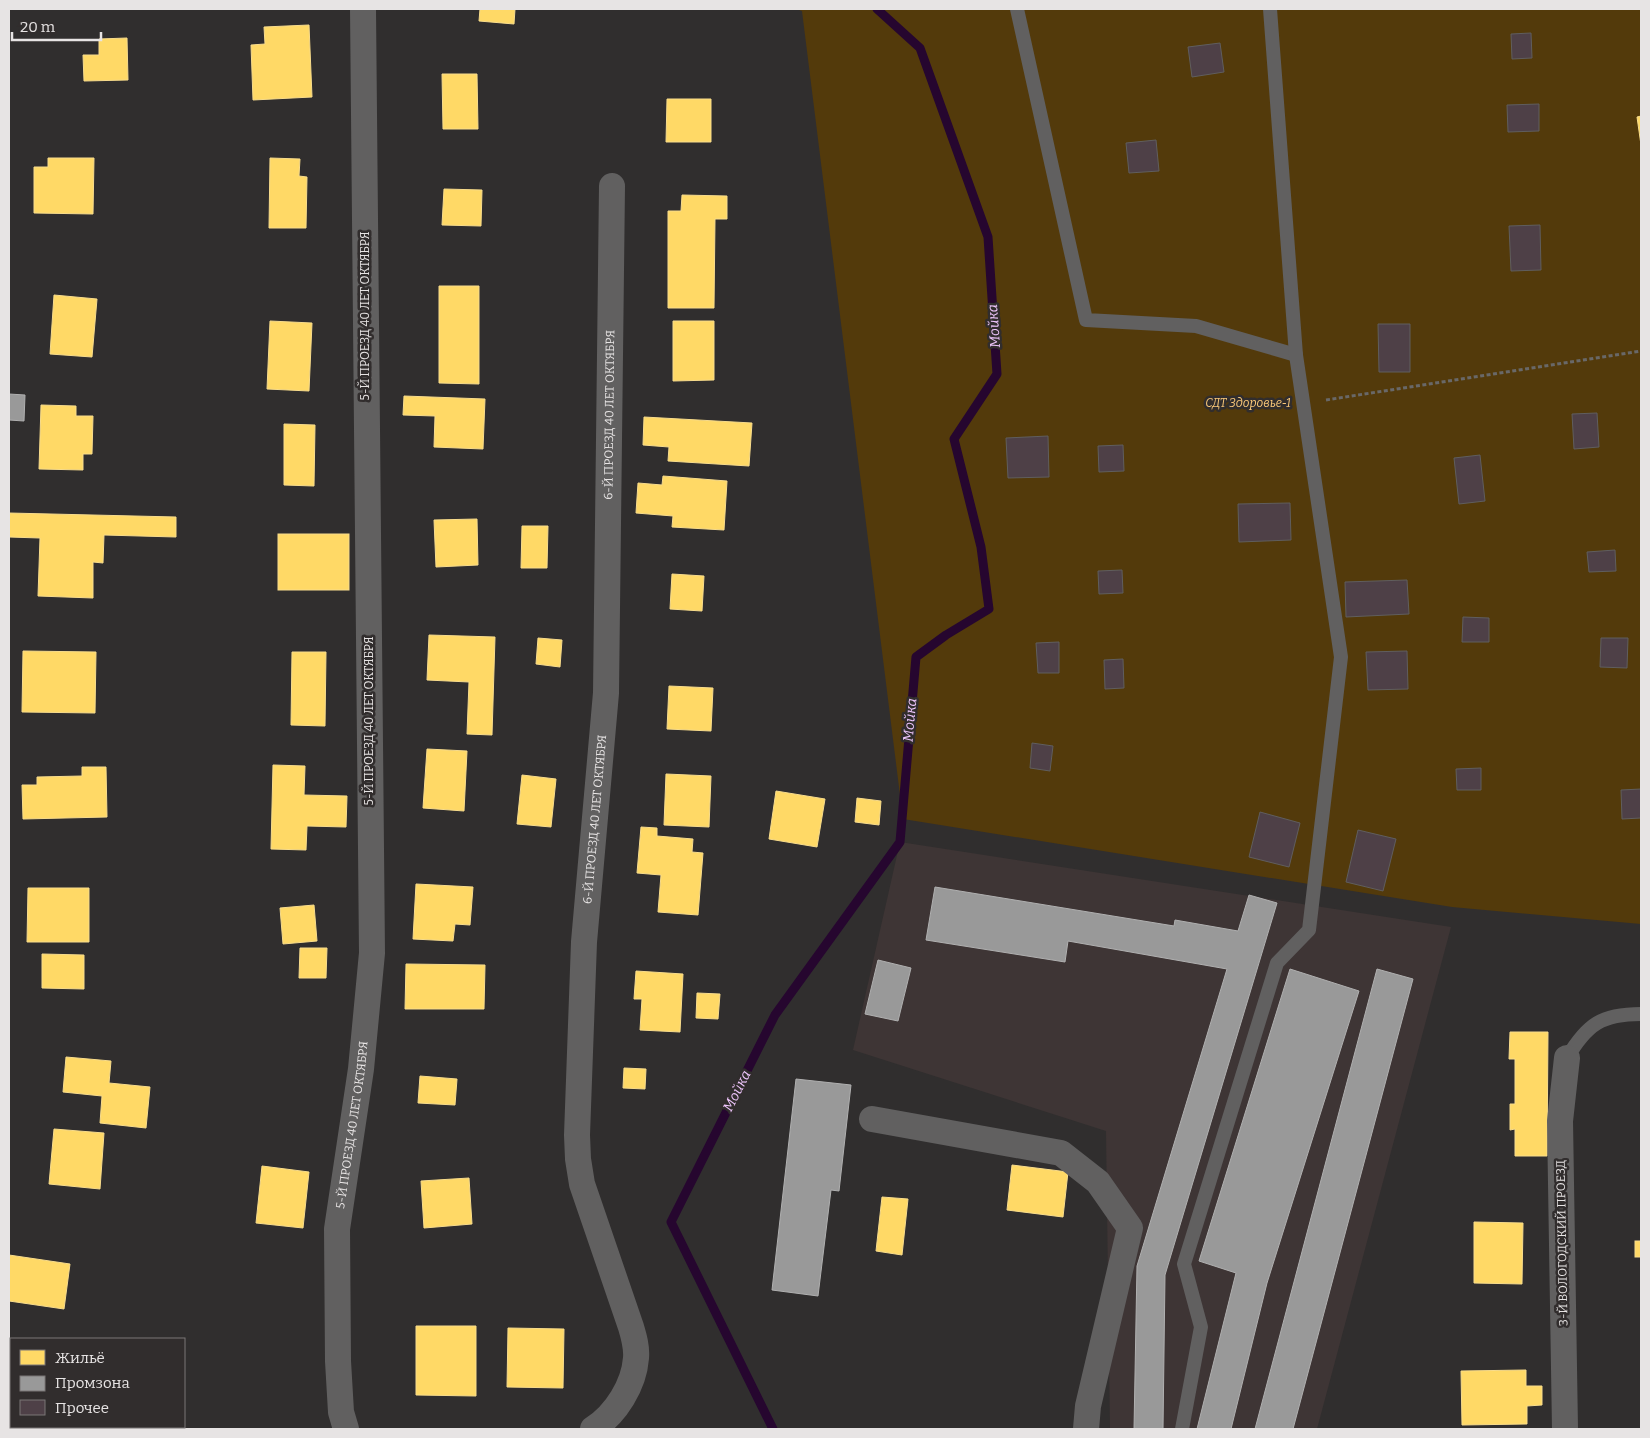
<svg xmlns="http://www.w3.org/2000/svg" width="1650" height="1438" viewBox="0 0 1650 1438" font-family="Bitter,serif">
	<rect width="100%" height="100%" fill="#302e2e"/>
	<!-- built -->
	<polygon fill="#3e3535" points="900,842 1451,927 1317,1429 1110,1429 1106,1131 853,1050"/>
	<!-- green -->
	<polygon fill="#533a0b" points="796,9 1641,9 1641,924 1452,907 903,819 802,11"/>
	<!-- homes -->
	<g fill="#ffd966" stroke="#f8dc8c">
		<polygon points="480,9 515,9 514,24 479,21"/>
		<polygon points="309,25 312,97 253,100 251,45 265,44 264,27"/>
		<polygon points="127,38 128,80 84,81 83,55 99,55 99,39"/>
		<polygon points="442,74 477,74 478,129 443,129"/>
		<polygon points="667,99 711,99 711,142 666,142"/>
		<polygon points="1641,116 1641,145 1637,117"/>
		<polygon points="48,158 94,158 93,214 34,213 34,167 48,167"/>
		<polygon points="270,158 300,159 299,176 307,177 306,228 269,228"/>
		<polygon points="444,189 482,190 481,226 442,225"/>
		<polygon points="682,195 727,196 727,219 715,219 714,308 668,308 668,211 681,211"/>
		<polygon points="439,286 479,286 479,384 439,383"/>
		<polygon points="54,295 97,299 92,357 50,354"/>
		<polygon points="270,321 312,323 309,391 267,389"/>
		<polygon points="673,321 714,321 714,380 673,381"/>
		<polygon points="404,396 485,399 483,449 434,447 435,416 403,415"/>
		<polygon points="41,405 76,406 76,416 93,416 92,454 83,454 83,470 39,469"/>
		<polygon points="644,417 752,423 749,466 668,461 669,447 643,445"/>
		<polygon points="284,424 315,425 314,486 284,485"/>
		<polygon points="663,476 727,481 724,530 672,527 673,516 636,513 638,483 662,485"/>
		<polygon points="9,513 176,517 176,537 104,535 103,563 93,562 93,598 38,596 40,538 9,537"/>
		<polygon points="477,519 478,565 436,567 434,520"/>
		<polygon points="522,526 548,526 547,568 521,568"/>
		<rect x="278" y="534" width="71" height="56"/>
		<polygon points="672,574 704,576 702,611 670,609"/>
		<polygon points="429,635 495,637 492,735 467,734 469,682 427,680"/>
		<polygon points="538,638 562,640 560,667 536,664"/>
		<polygon points="23,651 96,652 95,713 22,712"/>
		<polygon points="292,652 326,652 325,726 291,725"/>
		<polygon points="669,686 713,688 711,731 667,729"/>
		<polygon points="427,749 467,751 464,811 423,808"/>
		<polygon points="273,765 305,766 304,795 347,796 346,827 307,826 306,850 271,849"/>
		<polygon points="82,767 106,767 107,817 23,819 22,785 37,785 37,777 82,776"/>
		<polygon points="666,774 711,776 709,827 664,825"/>
		<polygon points="522,775 556,779 551,827 517,824"/>
		<polygon points="776,791 825,799 817,847 769,839"/>
		<polygon points="857,798 881,801 879,825 855,822"/>
		<polygon points="641,827 657,828 657,836 693,839 692,852 703,853 698,915 658,912 661,875 637,873"/>
		<polygon points="416,884 473,887 470,925 455,924 453,941 413,939"/>
		<polygon points="28,888 89,888 89,942 27,942"/>
		<polygon points="314,905 317,941 283,944 280,908"/>
		<polygon points="300,948 327,948 326,978 299,978"/>
		<polygon points="42,954 84,955 84,989 42,988"/>
		<polygon points="406,964 485,965 484,1009 405,1009"/>
		<polygon points="636,971 683,974 680,1032 640,1030 642,999 634,999"/>
		<polygon points="697,993 720,994 718,1019 696,1018"/>
		<polygon points="1510,1032 1548,1032 1547,1156 1515,1156 1515,1129 1510,1130 1510,1104 1515,1104 1515,1059 1509,1059"/>
		<polygon points="66,1057 111,1061 109,1083 150,1087 146,1128 100,1123 102,1096 63,1092"/>
		<polygon points="624,1068 646,1069 645,1089 623,1088"/>
		<polygon points="420,1076 457,1079 455,1105 418,1103"/>
		<polygon points="54,1129 104,1133 100,1189 49,1184"/>
		<polygon points="1012,1165 1068,1172 1063,1217 1007,1210"/>
		<polygon points="262,1166 309,1172 303,1228 256,1223"/>
		<polygon points="469,1178 472,1224 424,1228 421,1181"/>
		<polygon points="882,1197 908,1199 902,1255 876,1251"/>
		<polygon points="1474,1222 1523,1223 1522,1284 1474,1283"/>
		<rect x="1635" y="1241" width="6" height="16"/>
		<polygon points="9,1255 70,1264 64,1309 9,1301"/>
		<polygon points="416,1326 476,1326 476,1396 416,1395"/>
		<polygon points="508,1328 564,1329 563,1388 507,1387"/>
		<polygon points="1526,1370 1526,1386 1542,1386 1542,1405 1527,1406 1527,1424 1462,1425 1461,1371"/>
		<polygon points="9,1380 11,1380 11,1427 31,1428 9,1427"/>
	</g>
	<!-- industry -->
	<g fill="#999" stroke="#b0b0b0">
		<polygon points="9,394 25,395 24,421 9,420"/>
		<polygon points="935,887 1174,926 1175,920 1238,931 1249,895 1277,903 1165,1275 1163,1429 1134,1429 1137,1266 1227,969 1068,941 1065,962 926,940"/>
		<polygon points="878,960 911,968 898,1021 865,1014"/>
		<polygon points="1290,969 1359,991 1267,1283 1231,1429 1197,1429 1236,1273 1199,1261"/>
		<polygon points="1377,969 1413,979 1293,1429 1255,1429"/>
		<polygon points="796,1079 851,1085 839,1191 831,1190 818,1296 772,1290"/>
	</g>
	<g fill="none" stroke-linecap="round" stroke-linejoin="round">
		<!-- stream -->
		<polyline stroke="#26062f" stroke-width="9" points="773,1429 671,1222 775,1015 900,842 916,657 946,635 989,609 981,547 954,439 997,374 988,237 920,48 877,9"/>
	</g>
	<!-- building -->
	<g fill="#4e4047" stroke="#605e5e">
		<polygon points="1531,33 1532,58 1512,59 1511,34"/>
		<polygon points="1220,43 1224,72 1192,77 1188,47"/>
		<polygon points="1539,104 1539,131 1508,132 1507,105"/>
		<polygon points="1156,140 1159,171 1129,173 1126,143"/>
		<polygon points="1540,225 1541,270 1511,271 1509,226"/>
		<polygon points="1378,324 1410,324 1410,372 1379,372"/>
		<polygon points="1597,413 1599,447 1574,449 1572,414"/>
		<polygon points="1048,436 1049,477 1008,478 1006,438"/>
		<polygon points="1123,445 1124,471 1099,472 1098,446"/>
		<polygon points="1480,455 1485,501 1459,504 1454,458"/>
		<polygon points="1290,503 1291,540 1239,542 1238,504"/>
		<polygon points="1615,550 1616,571 1589,572 1587,552"/>
		<polygon points="1122,570 1123,593 1099,594 1098,571"/>
		<polygon points="1407,580 1409,614 1346,617 1345,582"/>
		<polygon points="1463,617 1489,618 1489,642 1462,642"/>
		<polygon points="1601,638 1628,638 1627,668 1600,667"/>
		<polygon points="1059,642 1059,673 1038,673 1036,643"/>
		<polygon points="1407,651 1408,689 1368,690 1366,652"/>
		<polygon points="1123,659 1124,688 1105,689 1104,660"/>
		<polygon points="1032,743 1053,746 1050,771 1030,768"/>
		<polygon points="1481,768 1481,790 1457,790 1456,769"/>
		<polygon points="1641,789 1641,818 1622,819 1621,790"/>
		<polygon points="1260,812 1300,823 1289,867 1249,857"/>
		<polygon points="1358,830 1396,839 1383,891 1346,882"/>
	</g>
	<g fill="none" stroke-linecap="round" stroke-linejoin="round">
		<!-- path -->
		<polyline stroke="#696868" stroke-width="3" stroke-dasharray="4 2.5" stroke-linecap="butt" points="1326,400 1641,351"/>
		<!-- service -->
		<g stroke="#616060" stroke-width="14">
			<polyline points="1017,9 1086,320 1196,326 1296,355"/>
			<path d="M1567,1058C1587,1024 1602,1014 1641,1014"/>
			<polyline points="1182,1429 1201,1327 1184,1264 1277,963 1309,930 1341,657 1296,355 1270,9"/>
		</g>
		<!-- minor -->
		<g stroke="#616060" stroke-width="26">
			<polyline points="872,1119 1061,1153 1098,1182 1130,1228 1088,1406 1086,1429"/>
			<path id="s1" d="M346,1429L341,1412L338,1361L337,1229L361,1069L372,953L363,9"/>
			<path id="s2" d="M593,1429C616,1414 634,1385 636,1358C637,1347 634,1337 631,1327L582,1184L578,1159L577,1135L584,942L606,693L612,186"/>
			<polyline points="1565,1429 1560,1121 1567,1058"/>
		</g>
	</g>
	<g text-anchor="middle" dominant-baseline="central" stroke-width="5" stroke-linejoin="round" paint-order="stroke">
		<!-- street labels -->
		<g font-size="12" fill="#e7e4e4" stroke="#312d2d">
			<text transform="translate(365 316) rotate(-90)">5-Й ПРОЕЗД 40 ЛЕТ ОКТЯБРЯ</text>
			<text stroke="none"><textPath href="#s2" startOffset="1039">6-Й ПРОЕЗД 40 ЛЕТ ОКТЯБРЯ</textPath></text>
			<text transform="translate(369 721) rotate(-90)">5-Й ПРОЕЗД 40 ЛЕТ ОКТЯБРЯ</text>
			<text stroke="none"><textPath href="#s2" startOffset="634">6-Й ПРОЕЗД 40 ЛЕТ ОКТЯБРЯ</textPath></text>
			<text stroke="none"><textPath href="#s1" startOffset="306">5-Й ПРОЕЗД 40 ЛЕТ ОКТЯБРЯ</textPath></text>
			<text transform="translate(1562 1243) rotate(-91)">3-Й ВОЛОГОДСКИЙ ПРОЕЗД</text>
		</g>
		<!-- park labels -->
		<g font-size="12" font-style="italic" fill="#fbc979" stroke="#312d2d">
			<text x="1248" y="403">СДТ Здоровье-1</text>
		</g>
		<!-- water labels -->
		<g font-size="14" font-style="italic" fill="#eec6fc" stroke="#312d2d">
			<text transform="translate(994 326) rotate(-94)">Мойка</text>
			<text transform="translate(910 720) rotate(-85)">Мойка</text>
			<text transform="translate(737 1091) rotate(-63)">Мойка</text>
		</g>
	</g>
	<!-- border -->
	<rect width="1650" height="1438" fill="none" stroke="#e7e4e4" stroke-width="20"/>
	<!-- legend -->
	<rect x="10" y="1338" width="175" height="90" fill="#312d2d" stroke="#7a7676"/>
	<rect x="20" y="1350" width="25" height="15" fill="#ffd966" stroke="#7a7676"/>
	<text x="55" y="1363" font-size="15" fill="#e7e4e4">Жильё</text>
	<rect x="20" y="1376" width="25" height="15" fill="#999999" stroke="#7a7676"/>
	<text x="55" y="1388" font-size="15" fill="#e7e4e4">Промзона</text>
	<rect x="20" y="1400" width="25" height="15" fill="#4e4047" stroke="#7a7676"/>
	<text x="55" y="1413" font-size="15" fill="#e7e4e4">Прочее</text>
	<!-- scale -->
	<path d="M12 32v8h89v-8" fill="none" stroke="#e7e4e4" stroke-width="2.5"/>
	<text x="20" y="32" font-size="15" fill="#e7e4e4" stroke="#312d2d" stroke-width="4" paint-order="stroke">20 m</text>
</svg>
